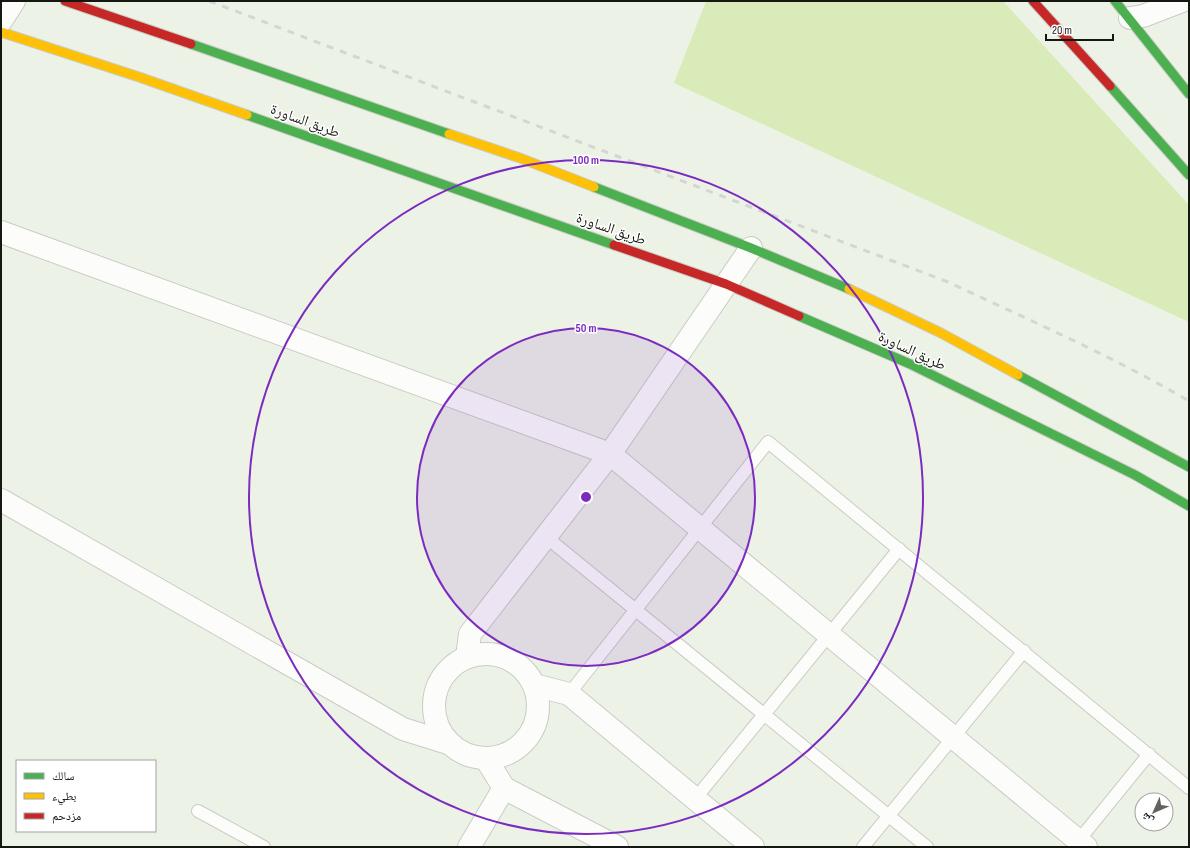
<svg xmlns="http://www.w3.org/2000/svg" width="1190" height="848" viewBox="0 0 1190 848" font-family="'Sofia Sans Condensed','Noto Naskh Arabic',sans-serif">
	<rect width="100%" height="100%" fill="#edf2e7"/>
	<!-- green -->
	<polygon fill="#d8ebb9" points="706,1 1003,1 1189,205 1189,322 674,83"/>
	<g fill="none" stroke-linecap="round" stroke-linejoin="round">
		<defs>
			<g id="lane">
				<polyline points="546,537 927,847"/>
				<polyline points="569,694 768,442 1189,788"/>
				<polyline points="695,799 899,549"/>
				<polyline points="198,811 264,847"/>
				<polyline points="1075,845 1149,754"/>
				<polyline points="863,847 1024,651"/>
			</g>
			<g id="street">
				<polyline points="1130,18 1143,16 1182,1"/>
				<polyline points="1,21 14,1"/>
				<polyline points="1,232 610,454 1086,847"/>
				<polyline points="1,500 403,729 448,743"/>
				<circle cx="486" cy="706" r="52"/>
				<polyline points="467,657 470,634 610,454 751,248"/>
				<polyline points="534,685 569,694 753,847"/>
				<polyline points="486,759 504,788 617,847"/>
				<polyline points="469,847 504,788"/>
			</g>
			<g id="fast">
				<polyline points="1115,1 1189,94"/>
				<polyline points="191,44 449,134"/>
				<polyline points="1110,86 1189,175"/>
				<polyline points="247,115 614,245"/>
				<polyline points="594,187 751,248 849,289"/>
				<polyline points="799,316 910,364 1135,475 1189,506"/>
				<polyline points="1018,375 1189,467"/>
			</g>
			<g id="slow">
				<polyline points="1,32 139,77 247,115"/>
				<polyline points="449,134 520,158 594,187"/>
				<polyline points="849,289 941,333 1018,375"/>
			</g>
			<g id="jam">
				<polyline points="65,1 191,44"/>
				<polyline points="1033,1 1110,86"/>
				<polyline points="614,245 726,284 799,316"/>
			</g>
		</defs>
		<!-- lane casing -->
		<use href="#lane" stroke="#c9ccc4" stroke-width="14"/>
		<!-- street casing -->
		<use href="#street" stroke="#c9ccc4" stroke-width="24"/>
		<!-- fast casing -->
		<use href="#fast" stroke="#c9ccc4" stroke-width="11"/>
		<!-- slow casing -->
		<use href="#slow" stroke="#c9ccc4" stroke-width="11"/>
		<!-- jam casing -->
		<use href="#jam" stroke="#c9ccc4" stroke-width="11"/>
		<!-- lane -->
		<use href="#lane" stroke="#fcfdfb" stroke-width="12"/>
		<!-- street -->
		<use href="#street" stroke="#fcfdfb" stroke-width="22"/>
		<!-- fast -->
		<use href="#fast" stroke="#4caf50" stroke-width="9"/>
		<!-- slow -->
		<use href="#slow" stroke="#ffc107" stroke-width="9"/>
		<!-- jam -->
		<use href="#jam" stroke="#c62828" stroke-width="9"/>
		<!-- rail -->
		<path stroke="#d4d6d3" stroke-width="3" stroke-dasharray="7 7" stroke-linecap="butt" d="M209,1L948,282C1029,320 1112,356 1189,401"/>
	</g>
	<!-- distance rings -->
	<circle cx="586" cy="497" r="169" fill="#7b2cbf" fill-opacity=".12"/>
	<g fill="none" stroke="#7b2cbf" stroke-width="2">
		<circle cx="586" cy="497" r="169"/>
		<circle cx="586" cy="497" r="337"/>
	</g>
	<g text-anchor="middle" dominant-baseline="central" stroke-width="3" stroke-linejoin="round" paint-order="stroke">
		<!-- street labels -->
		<g font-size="15" fill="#151811" stroke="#fff">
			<text transform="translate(305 121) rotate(20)">طريق الساورة</text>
			<text transform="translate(611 229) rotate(19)">طريق الساورة</text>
			<text transform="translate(912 351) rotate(25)">طريق الساورة</text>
		</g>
	</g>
	<circle cx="586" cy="497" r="6" fill="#7b2cbf" stroke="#fff" stroke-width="2"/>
	<g font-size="12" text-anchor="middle" font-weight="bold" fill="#7b2cbf" stroke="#fff" stroke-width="3" stroke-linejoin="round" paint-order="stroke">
		<text x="586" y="164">100 m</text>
		<text x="586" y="332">50 m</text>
	</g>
	<!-- border -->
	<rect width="1190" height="848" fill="none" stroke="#151811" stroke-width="4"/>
	<!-- legend -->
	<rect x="16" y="760" width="140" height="72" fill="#ffffff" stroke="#a1a3a0"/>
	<rect x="24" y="773" width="20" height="6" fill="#4caf50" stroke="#a1a3a0"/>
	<text x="52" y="780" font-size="12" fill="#151811">سالك</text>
	<rect x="24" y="793" width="20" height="6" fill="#ffc107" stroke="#a1a3a0"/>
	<text x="52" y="800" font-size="12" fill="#151811">بطيء</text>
	<rect x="24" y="813" width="20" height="6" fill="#c62828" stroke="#a1a3a0"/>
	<text x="52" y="820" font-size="12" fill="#151811">مزدحم</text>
	<!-- north arrow -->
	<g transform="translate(1154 812) rotate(225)"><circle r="19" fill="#ffffff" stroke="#a1a3a0"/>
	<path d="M0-3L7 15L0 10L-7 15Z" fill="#61645c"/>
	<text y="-6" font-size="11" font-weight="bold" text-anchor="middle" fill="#151811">ش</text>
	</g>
	<!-- scale -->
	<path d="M1046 34v6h67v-6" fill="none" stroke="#151811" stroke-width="2"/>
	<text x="1052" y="34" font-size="12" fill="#151811" stroke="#ffffff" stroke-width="3" paint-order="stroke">20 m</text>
</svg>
